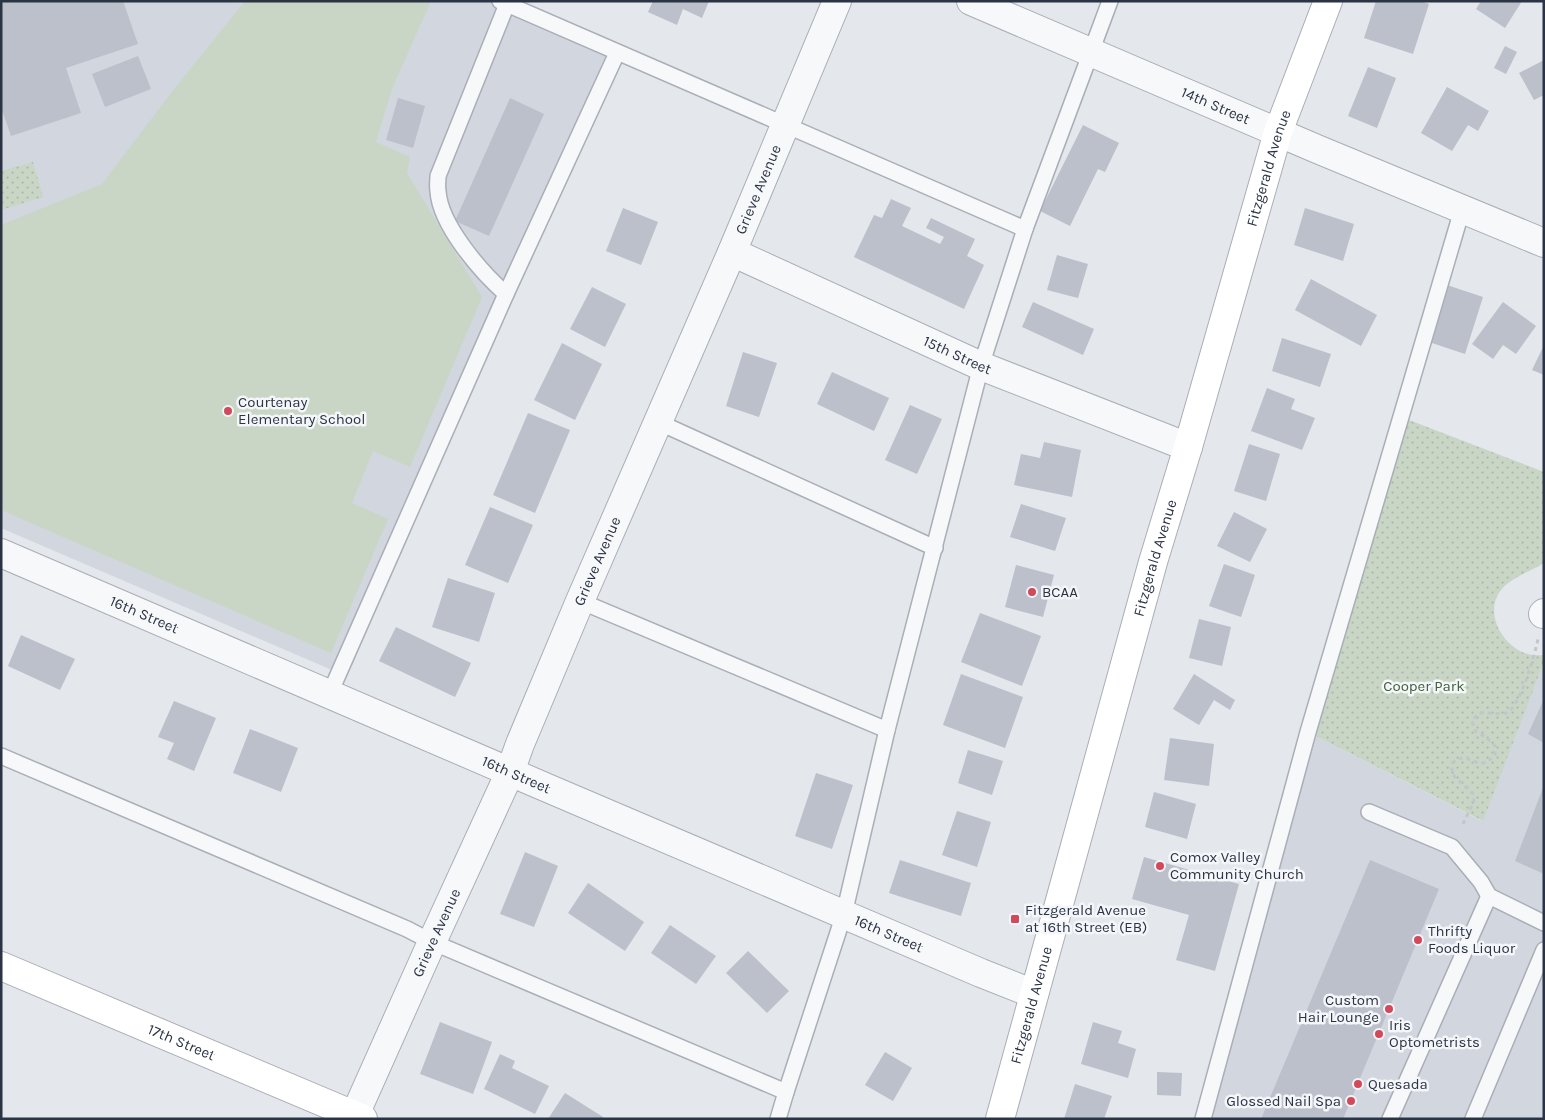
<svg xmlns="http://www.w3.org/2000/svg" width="1545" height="1120" viewBox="0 0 1545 1120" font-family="Karla,sans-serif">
	<defs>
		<pattern id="park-dots" width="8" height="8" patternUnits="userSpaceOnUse" patternTransform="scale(1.25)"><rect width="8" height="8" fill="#c9d6c5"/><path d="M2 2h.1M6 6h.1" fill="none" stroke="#adb8ab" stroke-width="1.8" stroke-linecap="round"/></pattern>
	</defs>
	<rect width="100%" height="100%" fill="#e4e7ec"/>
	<!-- built -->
	<g fill="#d2d6de">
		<polygon points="1,1 500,1 617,53 339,673 1,528"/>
		<polygon points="1544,662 1544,1119 1203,1119 1308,732 1482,821"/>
	</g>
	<!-- grass -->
	<polygon fill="#c9d6c5" points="245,1 431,1 392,89 376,142 410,157 407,173 482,297 410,467 373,451 352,503 388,519 331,653 1,510 1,225 102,184 174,89"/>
	<!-- park -->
	<g fill="url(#park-dots)">
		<polygon points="33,162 43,197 1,210 1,171"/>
		<path d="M1409,420L1544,472V563C1531,571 1511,578 1501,590C1483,613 1503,647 1528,654C1533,656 1539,655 1544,655V662L1483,821L1308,732Z"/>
	</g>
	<!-- building -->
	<g fill="#bbc0ca">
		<polygon points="5,1 123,1 138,44 66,68 81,113 11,136 1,107 1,2"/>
		<polygon points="653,1 709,1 702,18 683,9 677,25 648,12"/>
		<polygon points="1376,1 1421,1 1429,4 1413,54 1364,38"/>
		<polygon points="1481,1 1522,1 1505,28 1476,9"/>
		<polygon points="1505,46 1517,52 1506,74 1494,68"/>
		<polygon points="138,56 151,89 105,107 92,74"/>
		<polygon points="1544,60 1544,95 1534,100 1519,73"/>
		<polygon points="1368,67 1396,78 1377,128 1348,116"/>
		<polygon points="1447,87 1489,111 1478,131 1468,125 1452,151 1421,133"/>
		<polygon points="398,98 425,106 413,148 386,140"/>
		<polygon points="510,98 544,114 489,236 455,221"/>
		<polygon points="1083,125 1119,143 1105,172 1098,169 1070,226 1040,211"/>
		<polygon points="891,199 911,208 902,226 940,244 944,237 926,228 931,218 975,239 967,256 984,265 964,309 854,257 874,215 882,218"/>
		<polygon points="623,208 658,222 641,265 606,251"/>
		<polygon points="1305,208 1354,224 1343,261 1294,245"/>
		<polygon points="1057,255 1088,264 1078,298 1047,290"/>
		<polygon points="1311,279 1377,315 1361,346 1295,310"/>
		<polygon points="1447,285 1483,297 1465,354 1429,342"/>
		<polygon points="592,287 626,304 605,347 570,329"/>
		<polygon points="1033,302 1094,329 1083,355 1022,327"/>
		<polygon points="1503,302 1536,326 1516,354 1503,345 1493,359 1472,344"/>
		<polygon points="1282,338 1331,354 1320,387 1272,371"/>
		<polygon points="562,343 602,364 575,420 534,400"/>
		<polygon points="1544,345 1544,375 1532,370"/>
		<polygon points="743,352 777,363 759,417 726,406"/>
		<polygon points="832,372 889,398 874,431 817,404"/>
		<polygon points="1267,388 1295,399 1291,409 1315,418 1302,450 1251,431"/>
		<polygon points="910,405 942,419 917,474 885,460"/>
		<polygon points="528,413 570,430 535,513 493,495"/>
		<polygon points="1044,442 1081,450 1072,497 1014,485 1021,454 1040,458"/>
		<polygon points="1249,444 1280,454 1266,501 1234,491"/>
		<polygon points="1021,504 1066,518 1055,551 1010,537"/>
		<polygon points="490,507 533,525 508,583 465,565"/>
		<polygon points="1234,512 1267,529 1250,562 1217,546"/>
		<polygon points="1224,564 1255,575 1241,617 1209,606"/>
		<polygon points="1016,565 1054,575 1043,617 1005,607"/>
		<polygon points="448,578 495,593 479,642 432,627"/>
		<polygon points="980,613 1041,636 1022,686 961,662"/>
		<polygon points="1199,619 1231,627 1222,666 1189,658"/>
		<polygon points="396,627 471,663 455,697 379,661"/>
		<polygon points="21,635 75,659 60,690 8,666"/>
		<polygon points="961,674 1023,697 1005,748 943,725"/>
		<polygon points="1194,674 1235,700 1230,710 1214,700 1199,725 1173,709"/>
		<polygon points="1544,699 1544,743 1528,734"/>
		<polygon points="174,701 216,718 194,771 167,759 174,743 158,737"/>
		<polygon points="250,729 298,748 281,792 233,773"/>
		<polygon points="1170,738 1214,744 1209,786 1164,780"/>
		<polygon points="968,750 1003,761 992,795 958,783"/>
		<polygon points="816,773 853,785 832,849 795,836"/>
		<polygon points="1544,785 1544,874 1515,861"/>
		<polygon points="1154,792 1196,804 1187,839 1145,827"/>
		<polygon points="957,811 991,822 977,867 942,855"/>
		<polygon points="525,852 558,866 534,927 500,914"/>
		<polygon points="1144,857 1239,884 1215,971 1176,960 1189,915 1132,899"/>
		<polygon points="900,860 971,883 961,916 889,893"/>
		<polygon points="1370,860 1439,889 1343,1119 1261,1119"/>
		<polygon points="588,883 644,922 625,951 568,913"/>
		<polygon points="670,925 716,956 696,984 651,953"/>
		<polygon points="748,951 789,991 767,1013 726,973"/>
		<polygon points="440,1022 492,1042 473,1094 420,1074"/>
		<polygon points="1093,1022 1122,1031 1118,1043 1136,1049 1128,1078 1081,1064"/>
		<polygon points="885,1052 912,1068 893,1101 865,1085"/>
		<polygon points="500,1054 515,1061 512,1068 549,1086 535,1114 484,1089"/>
		<polygon points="1157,1072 1182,1073 1181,1096 1157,1095"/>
		<polygon points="1075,1084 1112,1096 1104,1119 1064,1119"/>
		<polygon points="565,1093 603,1117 602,1119 548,1119"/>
	</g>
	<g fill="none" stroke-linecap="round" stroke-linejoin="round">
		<defs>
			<g id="lane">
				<polyline points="500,1 1025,229"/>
				<path d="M506,294C481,272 440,225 438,191C437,186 438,181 438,176L507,4"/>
				<polyline points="658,422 935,548"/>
				<polyline points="580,601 887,730"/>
				<polyline points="330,693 506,294 617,53"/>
				<polyline points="1,756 407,929 432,942 786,1092"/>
				<polyline points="1369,812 1452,847 1481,882 1489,896"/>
				<polyline points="778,1119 786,1092 844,914 887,730 981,366 1025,229 1110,1"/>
				<polyline points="1203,1119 1308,732 1462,210"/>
				<polyline points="1390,1119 1489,896 1544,923"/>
				<polyline points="1473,1119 1544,950"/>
			</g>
			<g id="street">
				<path id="s1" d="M971,1L1317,149L1544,243"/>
				<path id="s2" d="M732,252L981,366L1188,447"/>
				<path id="s3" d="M1,553L545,787L981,973L1034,994"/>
				<polyline points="1543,614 1544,613"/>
				<path id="s4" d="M353,1119L432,942L510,772L520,744L580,601L732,252L837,1"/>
			</g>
			<g id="secondary">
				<path id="s5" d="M1,966L363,1119"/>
				<path id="s6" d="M1000,1119L1153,562L1188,447L1278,132L1328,1"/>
			</g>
		</defs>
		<!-- lane casing -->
		<use href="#lane" stroke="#a9aeb7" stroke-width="18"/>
		<!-- street casing -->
		<use href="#street" stroke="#a9aeb7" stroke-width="30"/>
		<!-- secondary casing -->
		<use href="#secondary" stroke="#a9aeb7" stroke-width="30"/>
		<!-- path -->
		<path stroke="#c2c5cb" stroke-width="3" stroke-dasharray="4 4" stroke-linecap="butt" d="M1463,824L1474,801L1473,794L1452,774V765L1455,760C1458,759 1460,758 1463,758C1477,759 1480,771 1495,755V746L1487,738L1476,732L1472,721L1479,713C1487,712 1499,715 1506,713C1520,708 1535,654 1538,639"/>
		<!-- lane -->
		<use href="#lane" stroke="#f7f8fa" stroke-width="15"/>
		<!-- street -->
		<use href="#street" stroke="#f7f8fa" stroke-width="28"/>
		<!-- secondary -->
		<use href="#secondary" stroke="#fff" stroke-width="28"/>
	</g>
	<!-- markers -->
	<g fill="#d1495b" stroke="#f4f6f9" stroke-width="2">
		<circle cx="228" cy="411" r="5"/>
		<circle cx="1032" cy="592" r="5"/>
		<circle cx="1160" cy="866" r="5"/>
		<rect x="1010" y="914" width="10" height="10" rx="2.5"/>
		<circle cx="1418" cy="940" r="5"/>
		<circle cx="1389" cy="1009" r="5"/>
		<circle cx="1379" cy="1034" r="5"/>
		<circle cx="1358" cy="1084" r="5"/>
		<circle cx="1351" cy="1101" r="5"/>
	</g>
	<g text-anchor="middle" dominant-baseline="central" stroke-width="5" stroke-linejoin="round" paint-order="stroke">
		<!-- street labels -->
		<g font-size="15" fill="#2b3445" stroke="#f4f6f9">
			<text stroke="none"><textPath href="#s1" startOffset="266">14th Street</textPath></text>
			<text stroke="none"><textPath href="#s6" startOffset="988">Fitzgerald Avenue</textPath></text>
			<text stroke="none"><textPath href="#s4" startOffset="1014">Grieve Avenue</textPath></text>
			<text stroke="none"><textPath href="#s2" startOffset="248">15th Street</textPath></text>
			<text stroke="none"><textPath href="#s6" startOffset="582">Fitzgerald Avenue</textPath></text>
			<text stroke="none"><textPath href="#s4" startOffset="609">Grieve Avenue</textPath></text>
			<text stroke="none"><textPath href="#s3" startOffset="156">16th Street</textPath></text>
			<text stroke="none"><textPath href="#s3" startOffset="561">16th Street</textPath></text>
			<text stroke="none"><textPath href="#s4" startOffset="204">Grieve Avenue</textPath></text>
			<text stroke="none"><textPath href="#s3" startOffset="966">16th Street</textPath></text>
			<text stroke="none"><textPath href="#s6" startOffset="118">Fitzgerald Avenue</textPath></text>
			<text stroke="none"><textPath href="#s5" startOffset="196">17th Street</textPath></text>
		</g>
		<!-- poi labels -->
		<g font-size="15" fill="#2b3445" stroke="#f4f6f9" text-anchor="start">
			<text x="238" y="402">Courtenay<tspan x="238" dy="17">Elementary School</tspan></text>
			<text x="1042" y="592">BCAA</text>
			<text x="1170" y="857">Comox Valley<tspan x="1170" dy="17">Community Church</tspan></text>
			<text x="1025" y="910">Fitzgerald Avenue<tspan x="1025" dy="17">at 16th Street (EB)</tspan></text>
			<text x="1428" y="931">Thrifty<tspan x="1428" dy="17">Foods Liquor</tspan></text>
			<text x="1379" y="1000" text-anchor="end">Custom<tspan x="1379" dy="17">Hair Lounge</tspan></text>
			<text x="1389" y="1025">Iris<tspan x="1389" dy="17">Optometrists</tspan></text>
			<text x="1368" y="1084">Quesada</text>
			<text x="1341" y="1101" text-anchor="end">Glossed Nail Spa</text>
		</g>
		<!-- park labels -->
		<g font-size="15" fill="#3f6138" stroke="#f4f6f9">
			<text x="1424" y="686">Cooper Park</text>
		</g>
	</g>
	<!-- border -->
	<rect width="1545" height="1120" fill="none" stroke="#2b3445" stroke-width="5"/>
</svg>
